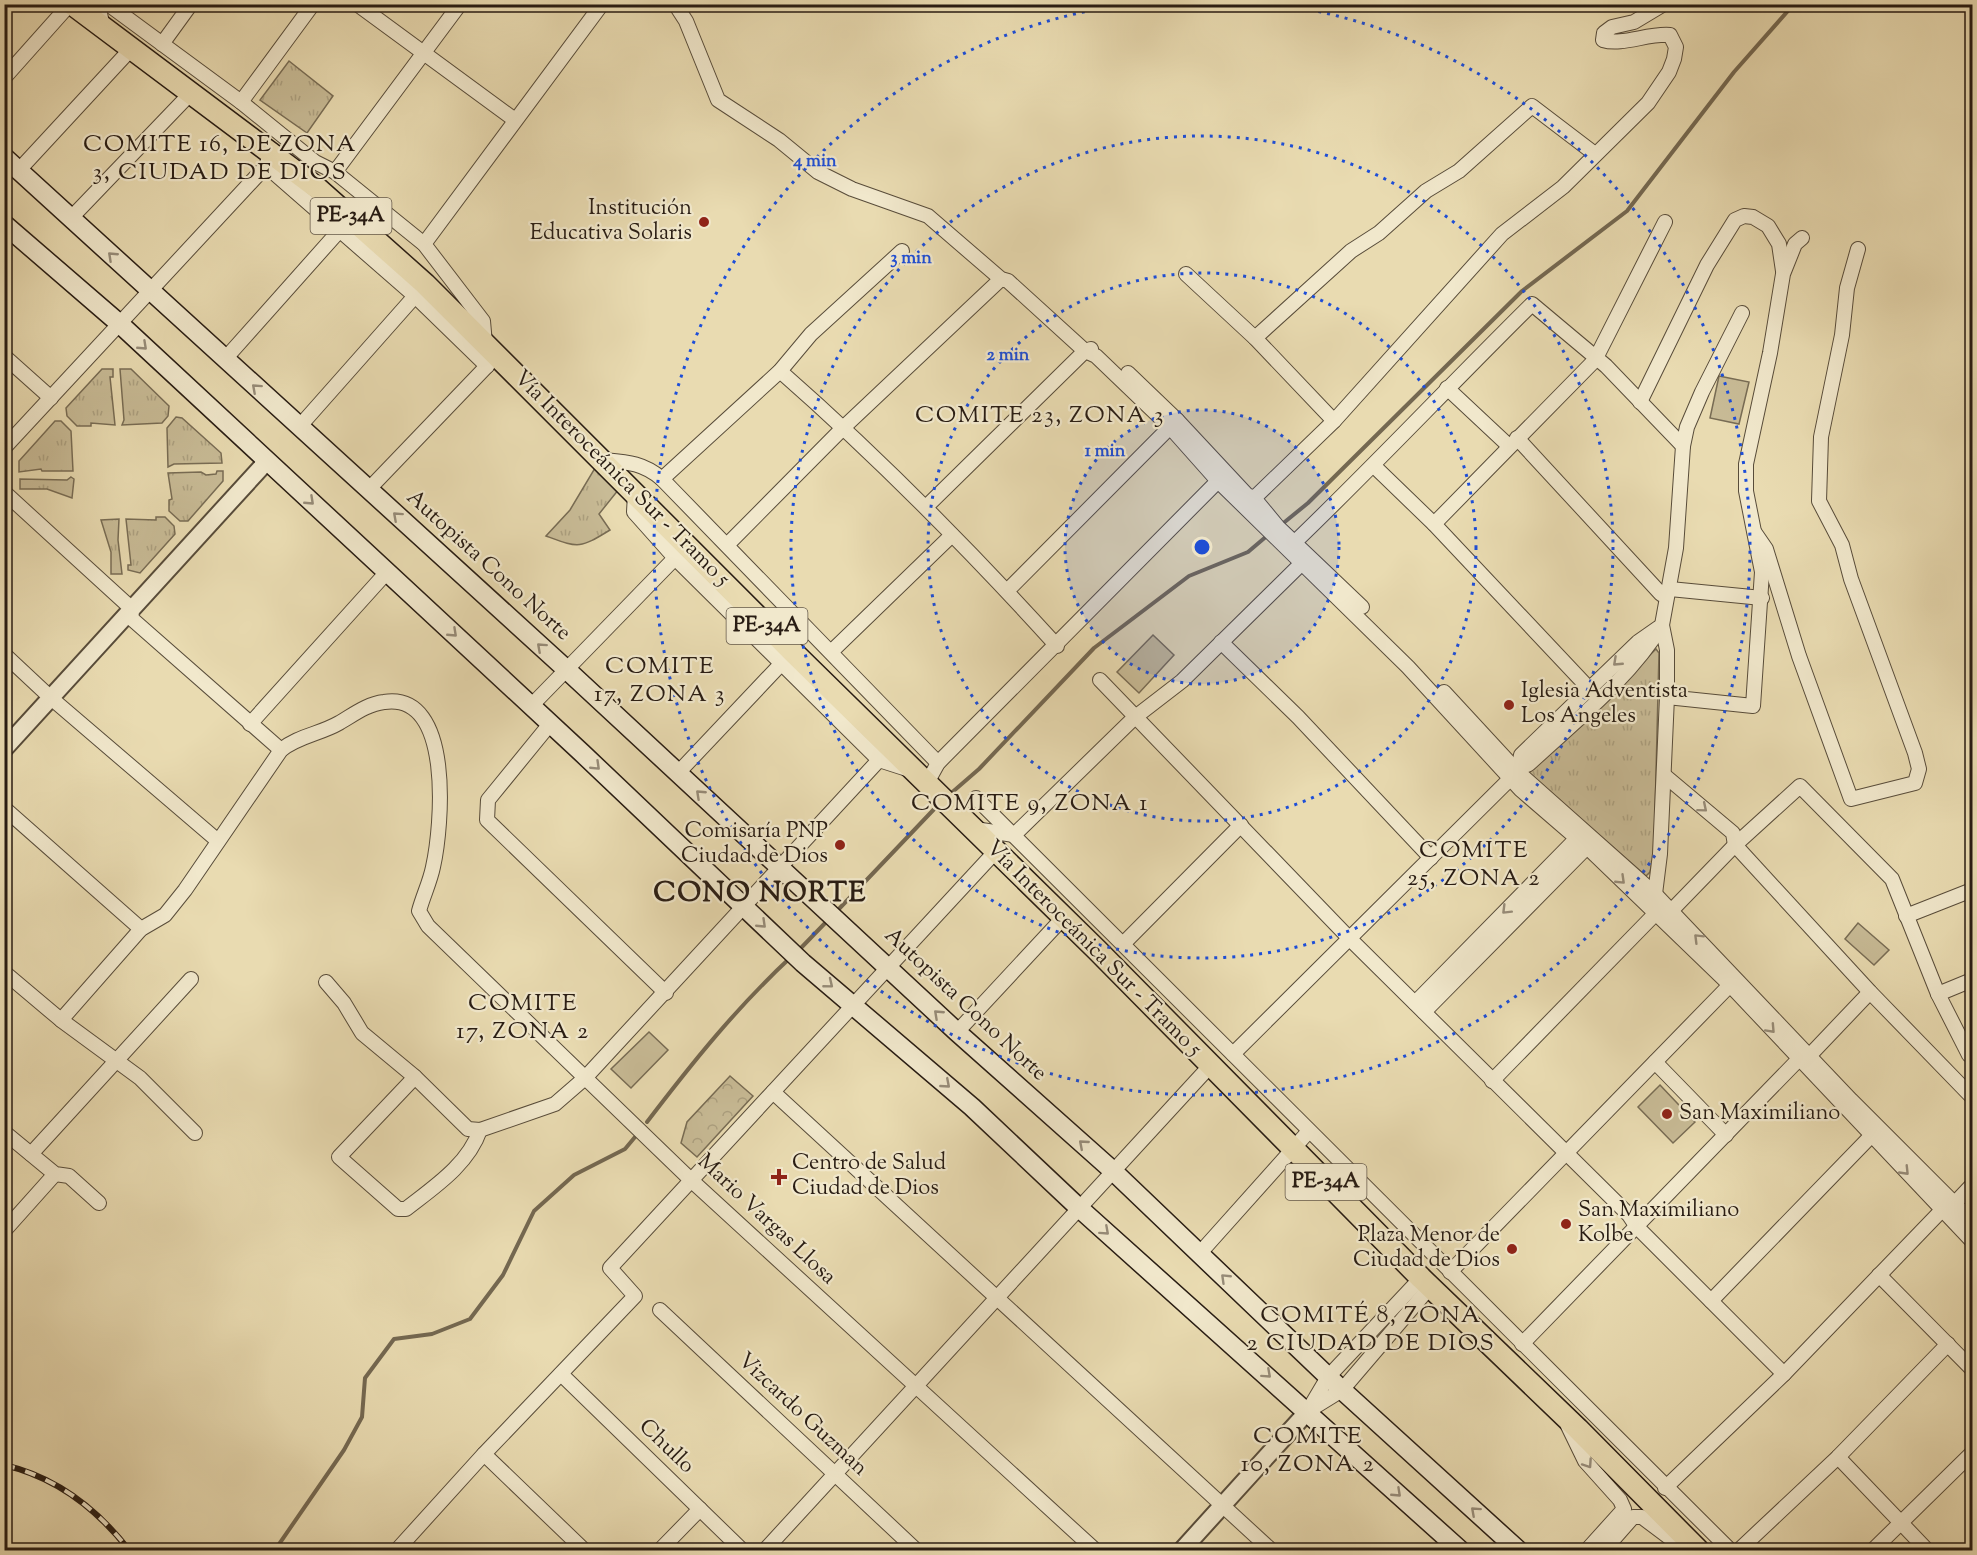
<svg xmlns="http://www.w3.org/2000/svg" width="1977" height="1555" viewBox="0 0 1977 1555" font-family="'Sorts Mill Goudy',serif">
	<defs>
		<pattern id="grass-tufts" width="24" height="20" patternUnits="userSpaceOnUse" patternTransform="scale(1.5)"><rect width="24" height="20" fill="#c8bb96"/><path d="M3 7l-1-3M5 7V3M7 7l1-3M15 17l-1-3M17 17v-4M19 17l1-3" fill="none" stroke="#aca080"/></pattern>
		<pattern id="park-crowns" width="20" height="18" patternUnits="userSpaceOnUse" patternTransform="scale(1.5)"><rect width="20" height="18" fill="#c8bb96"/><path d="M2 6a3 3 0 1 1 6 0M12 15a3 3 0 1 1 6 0" fill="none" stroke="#aca080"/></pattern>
	</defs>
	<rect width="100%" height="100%" fill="#e9dbb1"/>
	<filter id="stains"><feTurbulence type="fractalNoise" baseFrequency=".00333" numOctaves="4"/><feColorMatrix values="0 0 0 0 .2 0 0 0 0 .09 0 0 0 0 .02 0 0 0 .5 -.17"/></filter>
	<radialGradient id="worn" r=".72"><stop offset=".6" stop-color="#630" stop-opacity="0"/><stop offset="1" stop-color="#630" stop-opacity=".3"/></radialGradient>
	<!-- grass -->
	<g fill="url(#grass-tufts)" stroke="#786c54" stroke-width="1.5">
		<polygon points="289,61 333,96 307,133 260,100"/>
		<polygon points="102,369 113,369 113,377 110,377 115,425 91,423 91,426 77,426 67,416 66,408"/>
		<polygon points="120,369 131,369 169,406 168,416 162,423 122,425 124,420"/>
		<polygon points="176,417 182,418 221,453 222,463 174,464 168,467 167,428"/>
		<polygon points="55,421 61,421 71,431 73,471 42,471 41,469 19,472 19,461"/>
		<path d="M598,463L619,489L599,514L610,530C579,549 579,548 546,536L570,510Z"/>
		<polygon points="217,471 223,471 223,481 188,521 180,521 169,511 169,500 172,499 168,473 201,472 206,475 216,474"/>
		<polygon points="71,477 74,479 72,498 47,489 20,489 20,479 67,480"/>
		<polygon points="156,517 165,517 174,526 175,534 140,573 128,570 128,565 131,565 126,519 156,520"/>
		<polygon points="119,519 118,540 122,574 111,574 111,552 101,520"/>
		<polygon points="1656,649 1659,653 1654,854 1650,872 1646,876 1529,773"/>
	</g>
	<!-- park -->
	<polygon fill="url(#park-crowns)" stroke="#786c54" stroke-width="1.5" points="730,1076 753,1096 697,1157 681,1143 687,1122"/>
	<!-- pitch -->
	<g fill="#c8bb96" stroke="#786c54" stroke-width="1.5">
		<polygon points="1719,376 1749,382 1739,424 1710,418"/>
		<polygon points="1153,635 1174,655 1139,693 1117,672"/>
		<polygon points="1858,923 1889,950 1874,965 1845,939"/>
		<polygon points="649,1032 668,1050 631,1088 611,1069"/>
		<polygon points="1660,1085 1695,1122 1673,1143 1638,1107"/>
	</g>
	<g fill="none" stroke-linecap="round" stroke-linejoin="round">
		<!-- stream -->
		<g stroke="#746851" stroke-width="4">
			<polyline points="1281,525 1308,503 1522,291 1627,211 1734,72 1794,4"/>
			<polyline points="949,795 979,769 1094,648 1189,576 1248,552 1268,535"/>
			<polyline points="837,911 939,804"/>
			<polyline points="799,950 829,919"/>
			<path d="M647,1122C692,1063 737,1007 791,957"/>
			<polyline points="275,1550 344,1450 362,1417 365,1378 394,1339 432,1334 470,1319 503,1275 534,1211 574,1175 625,1149 635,1137"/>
		</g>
		<defs>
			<g id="minor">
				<polyline points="98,4 103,28"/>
				<polyline points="108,4 241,102 315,162 335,172 424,244 483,321 487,366"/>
				<polyline points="357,4 515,120"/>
				<polyline points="675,4 686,21 718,100 779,140 818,172 852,189 928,216 1001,279 1008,281 1085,351 1096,356 1170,427 1218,481 1408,667 1521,790 1587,847 1730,985 1972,1241"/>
				<polyline points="162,44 191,4"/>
				<polyline points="4,78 70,4"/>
				<polyline points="241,102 313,4"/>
				<polyline points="266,166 415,296 487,366"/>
				<polyline points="19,170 131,49"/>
				<polyline points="335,172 460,4"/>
				<polyline points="71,218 190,94"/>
				<polyline points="424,244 602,4"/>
				<polyline points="1186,274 1255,338 1334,421"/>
				<polyline points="1255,338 1351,251 1379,233 1426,191 1459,171 1532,106 1595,154"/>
				<polyline points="4,356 51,398"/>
				<polyline points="225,359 339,231"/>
				<path d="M780,371C878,457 969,549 1057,646"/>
				<polyline points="1128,373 1177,420 1247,495 1254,498 1278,527 1362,607"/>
				<polyline points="1447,388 1509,446"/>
				<polyline points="1640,402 1707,265 1735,220 1744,216 1753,217 1768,226 1779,244 1783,271"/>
				<polyline points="299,427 415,296"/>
				<polyline points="1517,438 1661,594 1670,589 1762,598"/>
				<polyline points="4,448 266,166 271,153"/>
				<path d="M604,460C627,462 644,463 662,479L938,763"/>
				<polyline points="1374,466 1434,524 1598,698"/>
				<polyline points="662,479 780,371 811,334 902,251"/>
				<polyline points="368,490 487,366"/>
				<polyline points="4,492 131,608 132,619 281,750"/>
				<polyline points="635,494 634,512 675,558 879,760 910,770"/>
				<path d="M1249,503L1334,421L1502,234L1563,187L1648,103L1669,72L1674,59L1676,47L1670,35C1648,33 1622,46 1603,40L1604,33L1612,27L1634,22L1664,4"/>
				<polyline points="926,507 1085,351 1091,349"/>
				<polyline points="1434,524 1595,360 1665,222"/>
				<polyline points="1755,533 1766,549 1799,656 1851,799 1915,783 1919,769 1915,753 1851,579 1842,545 1819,501 1821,437 1842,335 1847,288 1858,249"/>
				<path d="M1295,542C1375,465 1452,383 1532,304L1606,366L1683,446"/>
				<polyline points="727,545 844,427 1001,279"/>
				<polyline points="1007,591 1177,420"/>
				<polyline points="1221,642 1298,717 1431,858"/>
				<polyline points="831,652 952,535"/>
				<polyline points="4,654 51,698 218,841"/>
				<polyline points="1100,680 1349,938 1629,1215 1637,1227 1784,1374"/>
				<polyline points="1444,692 1518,772 1655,894 1851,1100 1972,1221"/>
				<polyline points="1667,697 1753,706 1762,572 1746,491 1746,464 1770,353 1783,274 1795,244 1802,238"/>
				<polyline points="531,706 675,558"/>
				<polyline points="250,724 387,572"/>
				<polyline points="550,724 488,800 487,820 666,993"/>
				<polyline points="1518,772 1521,755 1638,642 1658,628"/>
				<polyline points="677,774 781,664"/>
				<polyline points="1664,775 1733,833 1735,845 1870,992 1972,1097"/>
				<polyline points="927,783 938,763 1218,481"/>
				<polyline points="976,798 1730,1550"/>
				<polyline points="4,808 141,929"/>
				<polyline points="975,829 1014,835 1134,718 1182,681 1303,562"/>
				<polyline points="1655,894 1660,854 1667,697 1667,650 1662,625 1676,548 1683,446 1687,427 1702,392 1742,313"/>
				<polyline points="1671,911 1735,845 1800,786 1892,879 1938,994 1969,1055"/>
				<polyline points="1906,916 1972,890"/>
				<polyline points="1123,944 1241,825"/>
				<polyline points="4,972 61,1020 140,1078 195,1133"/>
				<polyline points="326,982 344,1003 362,1033 415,1077 468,1129 480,1130 555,1104 585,1078 879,760"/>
				<polyline points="1938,994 1972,980"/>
				<polyline points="1415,1003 1577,838"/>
				<polyline points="1424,1012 1587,847"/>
				<path d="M61,1020L141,929L165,915L185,890L281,750C298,736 320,734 339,723C353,715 367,704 384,702C454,691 442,827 433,867C430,882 423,896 419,911L428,926L692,1181L1095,1550"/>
				<polyline points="957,1032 1063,918"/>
				<path d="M1233,1054L1522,767L1529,764C1575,721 1629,679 1662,625"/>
				<polyline points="1655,1062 1726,1135"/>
				<path d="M415,1077L339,1157L398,1209H406C434,1187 468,1165 480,1130"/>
				<polyline points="1492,1081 1656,913"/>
				<polyline points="773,1092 1271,1550"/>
				<polyline points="4,1132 55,1174 69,1176 99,1203"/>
				<polyline points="31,1154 191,979"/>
				<polyline points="4,1231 55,1174"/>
				<polyline points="1200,1253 1309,1131"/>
				<polyline points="1450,1272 1730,985"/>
				<polyline points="1879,1275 1972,1369"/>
				<polyline points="1711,1301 1871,1136"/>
				<polyline points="660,1310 916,1550"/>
				<polyline points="1522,1344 1799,1059 1811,1054 1870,992"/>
				<polyline points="561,1374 742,1550"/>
				<polyline points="1309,1409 1328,1377 1421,1278"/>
				<polyline points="1308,1411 1342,1390 1430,1287"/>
				<polyline points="1568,1426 1585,1461 1620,1500 1624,1509 1587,1550"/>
				<polyline points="484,1454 584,1550"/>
				<polyline points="1838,1457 1927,1550"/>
				<polyline points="1665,1488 1784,1374 1942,1210 1955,1203 1972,1185"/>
				<polyline points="397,1550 484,1454 635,1296 610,1268 996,851"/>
				<polyline points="660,1550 700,1509"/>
				<polyline points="765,1550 1210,1066"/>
				<polyline points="1604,1550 1633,1517 1642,1517 1686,1550"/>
				<polyline points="1739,1550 1838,1457 1948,1344"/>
				<polyline points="1873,1550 1972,1453"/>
			</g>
			<g id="tertiary">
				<polyline points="4,749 267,461"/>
				<polyline points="1182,1550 1308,1411"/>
			</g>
			<g id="secondary">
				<polyline points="4,157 567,670 957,1032 1112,1170 1342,1390 1518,1550"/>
				<polyline points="4,224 121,325 582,753 803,963 972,1107 1078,1207 1460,1550"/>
			</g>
			<polyline id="trunk" points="72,4 316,187 425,284 794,653 1097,950 1421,1278 1578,1429 1698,1550"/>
		</defs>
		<!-- minor casing -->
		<use href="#minor" stroke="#584c3a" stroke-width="16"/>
		<!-- tertiary casing -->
		<use href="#tertiary" stroke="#584c3a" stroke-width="20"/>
		<!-- secondary casing -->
		<use href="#secondary" stroke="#281c13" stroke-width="21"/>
		<!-- trunk casing -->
		<use href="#trunk" stroke="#281c13" stroke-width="24"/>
		<!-- minor -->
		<use href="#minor" stroke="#f1e8cc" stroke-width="14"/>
		<!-- tertiary -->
		<use href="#tertiary" stroke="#f1e8cc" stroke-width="16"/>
		<!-- secondary -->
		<use href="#secondary" stroke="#f1e8cc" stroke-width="18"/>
		<!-- trunk -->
		<use href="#trunk" stroke="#e9dbb1" stroke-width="21"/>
		<defs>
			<path id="rail" d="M4,1465C56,1477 97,1509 129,1550"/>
		</defs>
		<!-- rail casing -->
		<use href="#rail" stroke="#281c13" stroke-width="6"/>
		<!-- rail -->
		<use href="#rail" stroke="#f1e8cc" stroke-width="4" stroke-dasharray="11" stroke-linecap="butt"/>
	</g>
	<!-- one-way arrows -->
	<defs><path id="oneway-chevron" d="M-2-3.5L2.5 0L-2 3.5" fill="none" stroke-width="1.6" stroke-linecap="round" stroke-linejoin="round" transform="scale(1.5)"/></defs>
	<g stroke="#978c79">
		<use href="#oneway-chevron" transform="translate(112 256) rotate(-137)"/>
		<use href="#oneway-chevron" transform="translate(143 346) rotate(43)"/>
		<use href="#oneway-chevron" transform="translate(256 388) rotate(-138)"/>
		<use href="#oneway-chevron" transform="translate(310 501) rotate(43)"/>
		<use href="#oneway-chevron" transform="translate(397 516) rotate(-138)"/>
		<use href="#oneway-chevron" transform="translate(453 633) rotate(43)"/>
		<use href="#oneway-chevron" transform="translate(541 647) rotate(-138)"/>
		<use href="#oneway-chevron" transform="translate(1617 662) rotate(137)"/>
		<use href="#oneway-chevron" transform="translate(596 766) rotate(44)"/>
		<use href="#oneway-chevron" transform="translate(700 794) rotate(-137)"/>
		<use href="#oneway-chevron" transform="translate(1703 808) rotate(40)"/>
		<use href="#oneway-chevron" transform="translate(1621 880) rotate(44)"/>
		<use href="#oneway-chevron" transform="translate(1506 910) rotate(135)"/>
		<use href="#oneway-chevron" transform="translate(762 924) rotate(44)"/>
		<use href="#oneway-chevron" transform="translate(1698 938) rotate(-135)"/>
		<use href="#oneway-chevron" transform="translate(829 984) rotate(39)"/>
		<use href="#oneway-chevron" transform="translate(938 1014) rotate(-137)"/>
		<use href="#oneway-chevron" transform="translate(1771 1029) rotate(47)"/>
		<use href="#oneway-chevron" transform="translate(946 1084) rotate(41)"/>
		<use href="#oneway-chevron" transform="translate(1083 1144) rotate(-139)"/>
		<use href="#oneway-chevron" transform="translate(1905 1171) rotate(46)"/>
		<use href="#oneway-chevron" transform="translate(1105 1231) rotate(42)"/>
		<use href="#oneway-chevron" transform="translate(1225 1278) rotate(-136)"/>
		<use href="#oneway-chevron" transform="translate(1267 1374) rotate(42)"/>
		<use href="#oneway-chevron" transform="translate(1588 1464) rotate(56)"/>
		<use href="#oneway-chevron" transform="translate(1397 1493) rotate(43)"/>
		<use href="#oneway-chevron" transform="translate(1475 1511) rotate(-138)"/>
	</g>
	<!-- distance rings -->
	<circle cx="1202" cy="547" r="137" fill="#1d4ed8" fill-opacity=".12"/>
	<g fill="none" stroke="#1d4ed8" stroke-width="3" stroke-dasharray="3 6">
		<circle cx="1202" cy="547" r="137"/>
		<circle cx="1202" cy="547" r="274"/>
		<circle cx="1202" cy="547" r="411"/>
		<path d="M1283 5A548 548 0 1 1 1121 5"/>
	</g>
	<!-- markers -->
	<g fill="#8f2418" stroke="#f1e8cc" stroke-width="2">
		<circle cx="704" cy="222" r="6"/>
		<circle cx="1509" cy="705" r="6"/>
		<circle cx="840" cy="845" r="6"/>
		<circle cx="1667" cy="1114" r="6"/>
		<path d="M776 1168h6v6h6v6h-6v6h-6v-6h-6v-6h6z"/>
		<circle cx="1566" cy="1224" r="6"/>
		<circle cx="1512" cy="1249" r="6"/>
	</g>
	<g text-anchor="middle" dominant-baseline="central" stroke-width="4.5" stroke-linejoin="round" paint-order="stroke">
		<!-- shield labels -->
		<g fill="#f1e8cc" stroke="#64594a" stroke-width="1.5">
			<rect x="310.5" y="198" width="81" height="36" rx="4.5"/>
			<rect x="726.5" y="608" width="81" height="36" rx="4.5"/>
			<rect x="1285.5" y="1164" width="81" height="36" rx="4.5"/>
		</g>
		<g font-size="21" font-weight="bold" fill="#281c13">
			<text x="351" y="216">PE-34A</text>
			<text x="767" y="626">PE-34A</text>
			<text x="1326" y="1182">PE-34A</text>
		</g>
		<!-- poi labels -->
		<g font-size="22" fill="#281c13" stroke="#f1e8cc" text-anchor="start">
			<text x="692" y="209" text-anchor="end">Institución<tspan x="692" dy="25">Educativa Solaris</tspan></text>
			<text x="1521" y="692">Iglesia Adventista<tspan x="1521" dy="25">Los Angeles</tspan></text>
			<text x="828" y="832" text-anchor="end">Comisaría PNP<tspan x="828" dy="25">Ciudad de Dios</tspan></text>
			<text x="1679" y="1114">San Maximiliano</text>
			<text x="792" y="1164">Centro de Salud<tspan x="792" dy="25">Ciudad de Dios</tspan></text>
			<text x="1578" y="1211">San Maximiliano<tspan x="1578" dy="25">Kolbe</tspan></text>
			<text x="1500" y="1236" text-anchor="end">Plaza Menor de<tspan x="1500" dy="25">Ciudad de Dios</tspan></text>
		</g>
		<!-- street labels -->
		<g font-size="22" fill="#281c13" stroke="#f1e8cc">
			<text transform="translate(621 479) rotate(45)">Vía Interoceánica Sur - Tramo 5</text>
			<text transform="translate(488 566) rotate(42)">Autopista Cono Norte</text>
			<text transform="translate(1093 949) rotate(45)">Vía Interoceánica Sur - Tramo 5</text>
			<text transform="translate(965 1005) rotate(43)">Autopista Cono Norte</text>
			<text transform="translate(766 1220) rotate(43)">Mario Vargas Llosa</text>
			<text transform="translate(802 1415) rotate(43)">Vizcardo Guzman</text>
			<text transform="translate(666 1447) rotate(44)">Chullo</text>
		</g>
		<!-- neighbourhood labels -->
		<g font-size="24" letter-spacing="1.5" fill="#281c13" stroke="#f1e8cc">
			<text x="220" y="145">COMITE 16, DE ZONA<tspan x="220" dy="28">3, CIUDAD DE DIOS</tspan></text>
			<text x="1040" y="416">COMITE 23, ZONA 3</text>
			<text x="660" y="667">COMITE<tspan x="660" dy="28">17, ZONA 3</tspan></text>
			<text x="1030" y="804">COMITE 9, ZONA 1</text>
			<text x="1474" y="851">COMITE<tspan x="1474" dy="28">25, ZONA 2</tspan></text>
			<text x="523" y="1004">COMITE<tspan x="523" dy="28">17, ZONA 2</tspan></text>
			<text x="1371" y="1316">COMITÉ 8, ZONA<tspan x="1371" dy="28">2 CIUDAD DE DIOS</tspan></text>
			<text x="1308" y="1437">COMITE<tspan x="1308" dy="28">10, ZONA 2</tspan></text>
		</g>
		<!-- district labels -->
		<g font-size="28" font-weight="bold" letter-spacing="1.5" fill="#281c13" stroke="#f1e8cc">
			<text x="760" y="894">CONO NORTE</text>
		</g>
	</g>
	<circle cx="1202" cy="547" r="9" fill="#1d4ed8" stroke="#f1e8cc" stroke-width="3"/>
	<g font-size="18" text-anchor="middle" font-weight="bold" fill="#1d4ed8" stroke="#f1e8cc" stroke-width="4.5" stroke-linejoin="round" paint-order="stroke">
		<text x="815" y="166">4 min</text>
		<text x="911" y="263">3 min</text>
		<text x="1008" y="360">2 min</text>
		<text x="1105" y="456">1 min</text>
	</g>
	<!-- margin -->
	<rect width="1977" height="1555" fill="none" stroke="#e9dbb1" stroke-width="24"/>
	<rect x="6" y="6" width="1965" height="1543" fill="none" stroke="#281c13" stroke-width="3"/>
	<rect x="12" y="12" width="1953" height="1531" fill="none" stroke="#281c13" stroke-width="1.5"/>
	<rect width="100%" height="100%" filter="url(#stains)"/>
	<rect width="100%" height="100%" fill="url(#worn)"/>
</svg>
